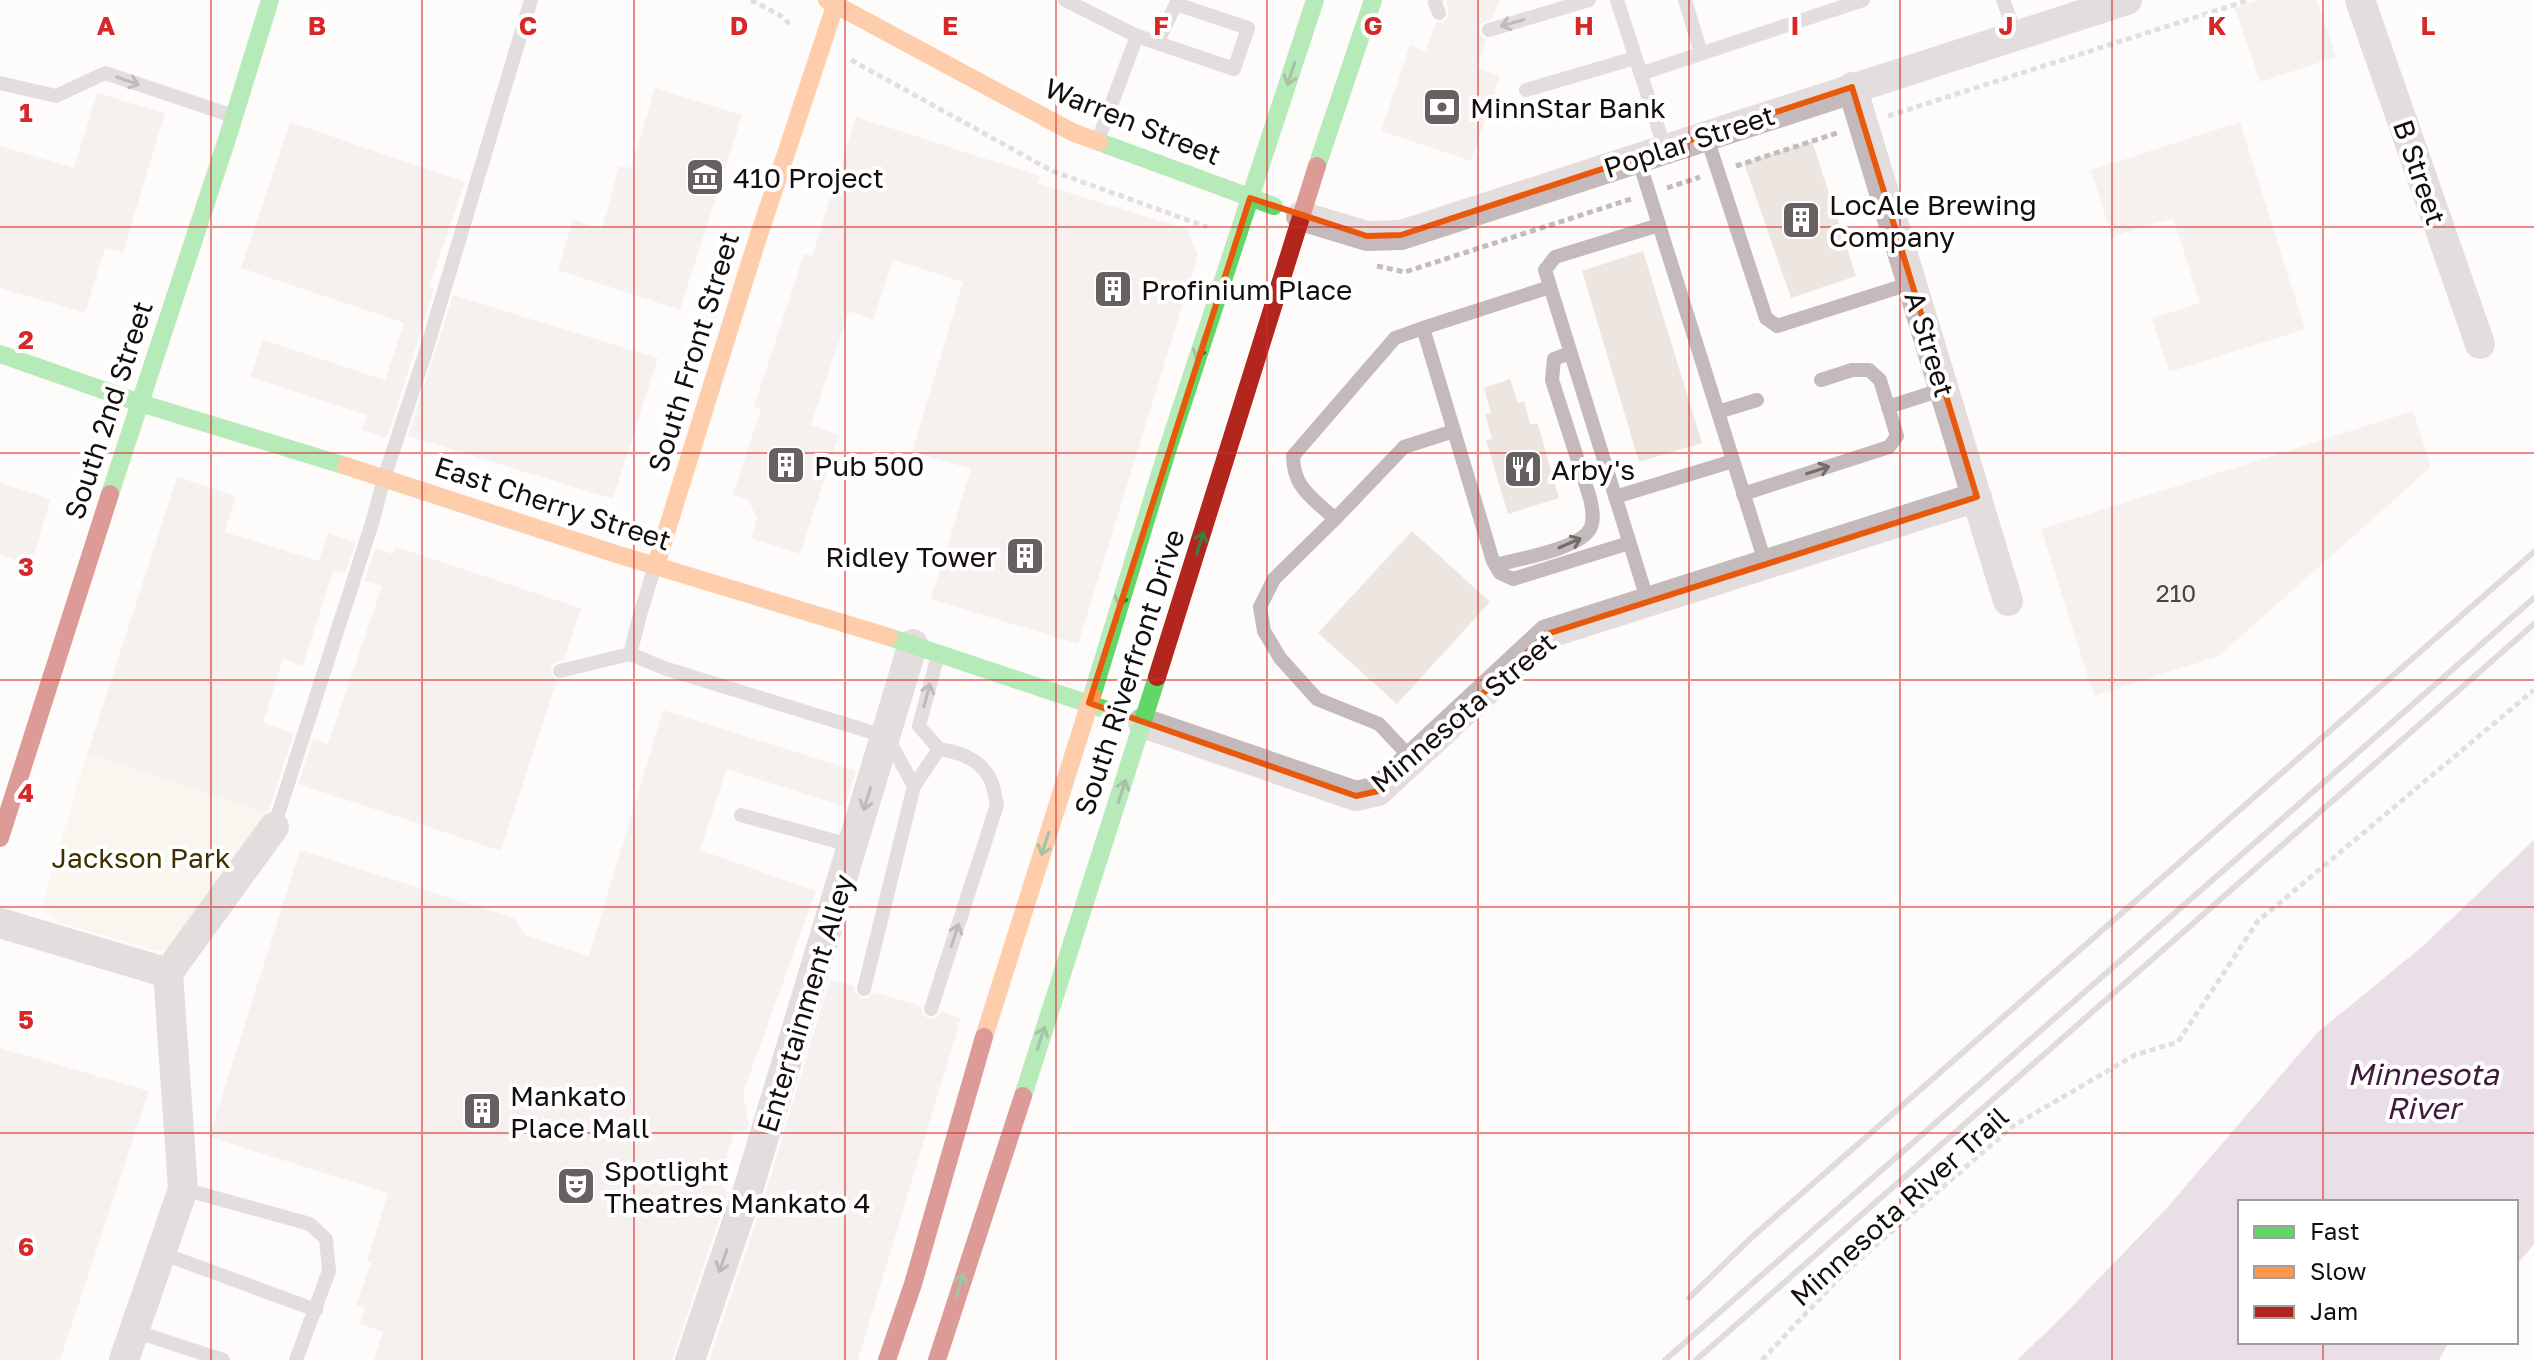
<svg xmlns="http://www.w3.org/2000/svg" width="2534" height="1360" viewBox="0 0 2534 1360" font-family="'Golos Text',sans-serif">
	<rect width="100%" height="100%" fill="#fefcfb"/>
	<!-- green -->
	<polygon fill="#f4eee0" points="87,754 275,815 177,943 167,949 155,950 58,922 42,904"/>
	<!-- water -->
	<polygon fill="#d4bdce" points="2534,840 2534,1244 2516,1266 2516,1202 2240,1202 2240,1342 2449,1342 2439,1360 2017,1360 2055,1324 2165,1210 2318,1032 2423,946"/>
	<!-- building -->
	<g fill="#ede5df">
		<polygon points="1446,0 1499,0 1493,18 1482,23 1479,28 1482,37 1486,40 1477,68 1500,76 1471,161 1381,131 1410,45 1426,51 1436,22 1443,22 1449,15"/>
		<polygon points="2259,0 2317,0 2336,57 2260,82 2235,8"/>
		<polygon points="655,88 742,115 680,310 558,270 573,220 602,229 619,166 631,168"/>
		<polygon points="97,93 165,113 123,253 105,248 85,313 0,288 0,146 74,168"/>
		<polygon points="856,117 1040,176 1037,183 1187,229 1198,255 1078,644 931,599 971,469 912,452 963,282 893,260 873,320 849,311 811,425 839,435 800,554 751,538 757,518 748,500 733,495 761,409 754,406 804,254 812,256"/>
		<polygon points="290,122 465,182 429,287 434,289 387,438 362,430 367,415 250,377 263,340 385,380 404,323 241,268"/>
		<polygon points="2240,122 2305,329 2169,372 2152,318 2200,303 2173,218 2112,237 2091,170"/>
		<polygon points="1812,141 1856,276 1791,298 1744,163"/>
		<polygon points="1643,251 1702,443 1639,462 1582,271"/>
		<polygon points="453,295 658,358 613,499 408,436"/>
		<polygon points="1510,379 1518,403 1524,401 1530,424 1538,424 1559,498 1508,514 1486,440 1492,439 1485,414 1491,413 1484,388"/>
		<polygon points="2413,411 2431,467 2219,656 2094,696 2041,529"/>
		<polygon points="177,477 236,496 225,532 319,561 328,533 356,542 345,574 333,571 303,666 283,659 263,723 294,733 269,810 265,812 87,754"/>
		<polygon points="0,483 51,499 31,565 0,555"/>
		<polygon points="1412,531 1490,602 1397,704 1318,633"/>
		<polygon points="396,547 581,608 564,660 554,663 551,667 551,674 557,680 501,851 298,784 313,739 328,744 382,586 364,581 375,548 393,554"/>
		<polygon points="663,710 856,771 845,807 727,769 700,850 816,891 743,1093 749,1124 747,1130 734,1133 720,1180 728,1193 672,1360 374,1360 383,1332 360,1324 365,1308 356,1305 371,1263 367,1261 388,1193 209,1137 300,850 514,918 525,935 589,956"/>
		<polygon points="830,979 854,986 855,992 861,998 868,998 873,992 921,1006 923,1015 929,1019 937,1017 941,1012 961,1018 858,1360 709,1360 764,1198"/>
		<polygon points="0,1048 149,1091 60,1360 0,1360"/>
	</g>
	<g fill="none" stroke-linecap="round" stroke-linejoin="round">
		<!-- path -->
		<g stroke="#c2bcbd" stroke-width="5" stroke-dasharray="6 4" stroke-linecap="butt">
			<polyline points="751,0 783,17 791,26"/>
			<polyline points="851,60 1052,171 1207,227"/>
			<polyline points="1888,116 2249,0"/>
			<polyline points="1736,166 1837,133"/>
			<polyline points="1667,188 1700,177"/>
			<polyline points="1377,266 1405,272 1631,199"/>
			<polyline points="1762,1360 1845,1272 2013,1126 2135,1055 2178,1042 2258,921 2534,690"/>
		</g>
		<!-- lane -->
		<g stroke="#c4b9bb" stroke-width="14">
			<polyline points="1065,0 1137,36 1098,140"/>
			<polyline points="1436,0 1435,3 1439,13"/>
			<polyline points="1617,0 1665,149"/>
			<polyline points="1685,0 1701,53"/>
			<polyline points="2003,0 2016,35"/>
			<polyline points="1489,30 1589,0"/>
			<polyline points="1137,36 1234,69 1248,28 1176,4 1157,43"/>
			<polyline points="1640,74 1863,0"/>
			<polyline points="0,83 56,96 105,73 230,115"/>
			<polyline points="1526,90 1635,58"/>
			<polyline points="1706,135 1766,318 1777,326 1912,283"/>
			<polyline points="1638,158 1766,565"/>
			<polyline points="1550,287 1423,328 1493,561 1500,573 1513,579 1629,543"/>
			<path d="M1423,328L1395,338L1293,456C1293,488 1313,498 1335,519L1404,447L1454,431"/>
			<polyline points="1888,407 1944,389"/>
			<polyline points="1718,412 1757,400"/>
			<polyline points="1743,494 1889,447 1897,436 1880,380 1869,370 1852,370 1821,380"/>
			<polyline points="1615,497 1733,461"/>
			<polyline points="1335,519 1274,579 1260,607 1264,631 1280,658 1317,699 1379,724 1412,759"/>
			<path d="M1496,565C1518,559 1579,549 1590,529C1595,520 1592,507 1590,498L1552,380L1554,359L1570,353"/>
			<polyline points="1648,602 1545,270 1555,257 1659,225"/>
			<polyline points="630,654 664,668 887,737 914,786 864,989"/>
			<polyline points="560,671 630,654 640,615 654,569"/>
			<polyline points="914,786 939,749"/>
			<polyline points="741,815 853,846"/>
			<polyline points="274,827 373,520 384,478 426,351 531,0"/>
			<path d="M931,1009L997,805C995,797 994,786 990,779C981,759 958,752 939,749L919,726L938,655"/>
			<polyline points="183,1189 310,1224 326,1239 329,1271 296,1360"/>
			<polyline points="161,1253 316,1310"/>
			<polyline points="134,1331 223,1360"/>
		</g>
		<!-- street -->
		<g stroke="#c4b9bb" stroke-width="30">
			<polyline points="2360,0 2480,344"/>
			<polyline points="1852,87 2008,601"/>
			<polyline points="1301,216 1367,236 1401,235 2127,0"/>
			<polyline points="1143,723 1356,796 1378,791 1547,634 1977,497"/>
			<polyline points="0,923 168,973"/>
			<polyline points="124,1360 183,1189 168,973 274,827"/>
			<polyline points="690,1360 747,1193 913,644"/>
		</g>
		<!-- fast -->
		<g stroke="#63d668" stroke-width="18">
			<polyline points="1099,142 1274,206"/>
			<polyline points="1317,166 1373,0"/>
			<polyline points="0,354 140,403 346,466"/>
			<polyline points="110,494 228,136 270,0"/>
			<polyline points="889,637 1116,713"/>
			<polyline points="1092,696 1167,451 1315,0"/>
			<polyline points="1023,1096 1157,677"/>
		</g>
		<!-- slow -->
		<g stroke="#ff974d" stroke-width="18">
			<polyline points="827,0 1072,132 1099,142"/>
			<polyline points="346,466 613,553 889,637"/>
			<polyline points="656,565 753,253 837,0"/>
			<polyline points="984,1037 1092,696"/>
		</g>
		<!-- jam -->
		<g stroke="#b3261e" stroke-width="18">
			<polyline points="1157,677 1317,166"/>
			<polyline points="0,838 110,494"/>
			<polyline points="887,1360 913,1284 984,1037"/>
			<polyline points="937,1360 1023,1096"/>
		</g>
		<!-- rail -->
		<g stroke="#bdb7b8" stroke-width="6">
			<polyline points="1689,1298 1751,1238 2534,552"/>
			<polyline points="1665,1360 2534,598"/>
			<polyline points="1696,1360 2534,624"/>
		</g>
	</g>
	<!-- one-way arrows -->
	<defs><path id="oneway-shaft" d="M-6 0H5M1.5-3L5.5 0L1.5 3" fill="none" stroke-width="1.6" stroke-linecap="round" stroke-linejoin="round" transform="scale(2)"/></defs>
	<g stroke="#756c6c">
		<use href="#oneway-shaft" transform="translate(1512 23) rotate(164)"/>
		<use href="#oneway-shaft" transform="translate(128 81) rotate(19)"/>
		<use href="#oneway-shaft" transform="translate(1818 470) rotate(-18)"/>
		<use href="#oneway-shaft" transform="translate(1570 543) rotate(-23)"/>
		<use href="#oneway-shaft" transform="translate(927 695) rotate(-75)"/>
		<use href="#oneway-shaft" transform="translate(867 799) rotate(107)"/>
		<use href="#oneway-shaft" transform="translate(955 935) rotate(-72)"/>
		<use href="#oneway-shaft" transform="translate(723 1261) rotate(109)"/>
	</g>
	<g stroke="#3f7c3f">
		<use href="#oneway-shaft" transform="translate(1291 74) rotate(108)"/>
		<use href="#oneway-shaft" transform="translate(1200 348) rotate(108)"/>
		<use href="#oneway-shaft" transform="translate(1200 543) rotate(-73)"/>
		<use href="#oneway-shaft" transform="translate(1122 595) rotate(107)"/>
		<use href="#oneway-shaft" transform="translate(1122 791) rotate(-72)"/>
		<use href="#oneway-shaft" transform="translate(1045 844) rotate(108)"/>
		<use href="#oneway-shaft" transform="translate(1041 1038) rotate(-72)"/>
		<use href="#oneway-shaft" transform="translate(960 1285) rotate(-73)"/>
	</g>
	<!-- marked area -->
	<path d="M0 0H2534V1360H0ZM1852,87L1977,497L1547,634L1378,791L1356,796L1089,703L1250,198L1367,236L1401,235Z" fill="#fefcfb" fill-opacity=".55" fill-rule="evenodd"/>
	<path fill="none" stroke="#e8590c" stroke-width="6" stroke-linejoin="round" d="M1852,87L1977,497L1547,634L1378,791L1356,796L1089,703L1250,198L1367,236L1401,235Z"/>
	<!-- grid -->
	<path fill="none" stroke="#d62828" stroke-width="2" stroke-opacity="0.55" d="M211,0V1360M422,0V1360M634,0V1360M845,0V1360M1056,0V1360M1267,0V1360M1478,0V1360M1689,0V1360M1900,0V1360M2112,0V1360M2323,0V1202M0,227H2534M0,453H2534M0,680H2534M0,907H2534M0,1133H2534M2323,1342V1360"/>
	<!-- icons -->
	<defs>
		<symbol id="bank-square" viewBox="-11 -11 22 22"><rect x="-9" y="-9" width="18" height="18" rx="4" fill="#666160" stroke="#fff"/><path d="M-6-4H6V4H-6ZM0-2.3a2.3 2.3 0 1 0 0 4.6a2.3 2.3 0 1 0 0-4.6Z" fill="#fff"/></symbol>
		<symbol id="museum-square" viewBox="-11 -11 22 22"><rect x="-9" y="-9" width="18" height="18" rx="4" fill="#666160" stroke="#fff"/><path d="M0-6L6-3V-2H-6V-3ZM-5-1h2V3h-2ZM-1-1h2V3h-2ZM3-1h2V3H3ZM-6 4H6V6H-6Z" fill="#fff"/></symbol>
		<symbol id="building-square" viewBox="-11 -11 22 22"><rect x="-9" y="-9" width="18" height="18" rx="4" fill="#666160" stroke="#fff"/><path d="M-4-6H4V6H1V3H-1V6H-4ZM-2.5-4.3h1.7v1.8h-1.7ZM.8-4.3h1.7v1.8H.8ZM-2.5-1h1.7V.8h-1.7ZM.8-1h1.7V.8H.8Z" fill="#fff"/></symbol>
		<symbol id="restaurant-square" viewBox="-11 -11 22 22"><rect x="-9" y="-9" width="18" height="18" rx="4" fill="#666160" stroke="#fff"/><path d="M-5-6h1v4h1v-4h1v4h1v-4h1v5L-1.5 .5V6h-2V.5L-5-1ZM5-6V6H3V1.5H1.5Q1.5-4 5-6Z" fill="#fff"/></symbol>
		<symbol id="theatre-square" viewBox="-11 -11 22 22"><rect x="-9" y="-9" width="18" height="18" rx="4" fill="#666160" stroke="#fff"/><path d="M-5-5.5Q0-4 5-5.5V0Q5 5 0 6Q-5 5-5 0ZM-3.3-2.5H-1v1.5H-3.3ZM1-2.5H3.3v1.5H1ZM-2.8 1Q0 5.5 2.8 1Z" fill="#fff"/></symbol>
	</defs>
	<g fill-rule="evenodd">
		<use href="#bank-square" x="1420" y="85" width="44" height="44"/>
		<use href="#museum-square" x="683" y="155" width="44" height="44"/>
		<use href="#building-square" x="1779" y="198" width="44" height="44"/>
		<use href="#building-square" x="1091" y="267" width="44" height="44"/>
		<use href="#building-square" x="764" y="443" width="44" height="44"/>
		<use href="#restaurant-square" x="1501" y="447" width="44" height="44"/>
		<use href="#building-square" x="1003" y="534" width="44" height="44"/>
		<use href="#building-square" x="460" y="1089" width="44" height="44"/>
		<use href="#theatre-square" x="554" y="1164" width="44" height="44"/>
	</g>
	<g text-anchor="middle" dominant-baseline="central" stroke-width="8" stroke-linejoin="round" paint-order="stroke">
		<!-- number labels -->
		<g font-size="24" fill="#4b4542">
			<text x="2176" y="592">210</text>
		</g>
		<!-- poi labels -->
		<g font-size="28" fill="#140e0c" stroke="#fff" text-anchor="start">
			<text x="1470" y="107">MinnStar Bank</text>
			<text x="733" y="177">410 Project</text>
			<text x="1829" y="204">LocAle Brewing<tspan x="1829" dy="32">Company</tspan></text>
			<text x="1141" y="289">Profinium Place</text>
			<text x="814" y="465">Pub 500</text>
			<text x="1551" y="469">Arby's</text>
			<text x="997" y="556" text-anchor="end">Ridley Tower</text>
			<text x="510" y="1095">Mankato<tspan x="510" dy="32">Place Mall</tspan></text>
			<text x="604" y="1170">Spotlight<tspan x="604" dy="32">Theatres Mankato 4</tspan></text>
		</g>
		<!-- street labels -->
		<g font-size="28" fill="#140e0c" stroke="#fff">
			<text transform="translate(1133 121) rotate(22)">Warren Street</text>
			<text transform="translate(1689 141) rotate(-18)">Poplar Street</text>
			<text transform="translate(2420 172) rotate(71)">B Street</text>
			<text transform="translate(1930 344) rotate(73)">A Street</text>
			<text transform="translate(693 352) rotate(-73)">South Front Street</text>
			<text transform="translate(108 410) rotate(-72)">South 2nd Street</text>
			<text transform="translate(553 503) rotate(18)">East Cherry Street</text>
			<text transform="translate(1129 672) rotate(-72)">South Riverfront Drive</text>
			<text transform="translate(1463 712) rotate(-40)">Minnesota Street</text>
			<text transform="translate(805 1003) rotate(-73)">Entertainment Alley</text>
			<text transform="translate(1899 1206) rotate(-42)">Minnesota River Trail</text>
		</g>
		<!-- park labels -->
		<g font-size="28" fill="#403101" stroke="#fff">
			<text x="141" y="857">Jackson Park</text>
		</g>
		<!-- water labels -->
		<g font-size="30" font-style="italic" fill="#42193c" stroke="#fff">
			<text x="2423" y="1074">Minnesota<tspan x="2423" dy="34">River</tspan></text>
		</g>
	</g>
	<g font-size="26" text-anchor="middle" font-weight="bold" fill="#d62828" stroke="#fff" stroke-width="8" stroke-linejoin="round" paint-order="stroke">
		<text x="106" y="35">A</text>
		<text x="317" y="35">B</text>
		<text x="528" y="35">C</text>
		<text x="739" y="35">D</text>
		<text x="950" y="35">E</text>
		<text x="1161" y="35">F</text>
		<text x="1373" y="35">G</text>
		<text x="1584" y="35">H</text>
		<text x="1795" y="35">I</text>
		<text x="2006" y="35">J</text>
		<text x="2217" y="35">K</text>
		<text x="2428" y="35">L</text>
		<text x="26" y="122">1</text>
		<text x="26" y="349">2</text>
		<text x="26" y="576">3</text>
		<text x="26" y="802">4</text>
		<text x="26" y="1029">5</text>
		<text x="26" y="1256">6</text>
	</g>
	<!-- legend -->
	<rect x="2238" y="1200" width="280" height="144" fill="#ffffff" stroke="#a19f9e" stroke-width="2"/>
	<rect x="2254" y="1226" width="40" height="12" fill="#63d668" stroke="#a19f9e" stroke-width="2"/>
	<text x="2310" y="1240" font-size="24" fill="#140e0c">Fast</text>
	<rect x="2254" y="1266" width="40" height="12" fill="#ff974d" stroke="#a19f9e" stroke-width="2"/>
	<text x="2310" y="1280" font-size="24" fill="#140e0c">Slow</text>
	<rect x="2254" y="1306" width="40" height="12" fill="#b3261e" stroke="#a19f9e" stroke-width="2"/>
	<text x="2310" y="1320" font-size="24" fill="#140e0c">Jam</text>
</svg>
